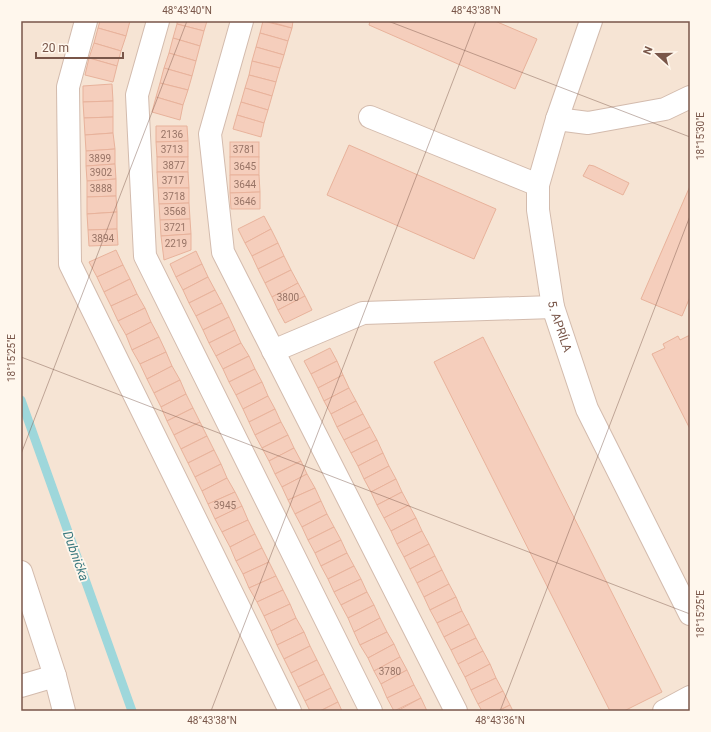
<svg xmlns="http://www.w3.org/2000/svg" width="711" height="732" viewBox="0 0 711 732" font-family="Roboto,sans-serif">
	<rect width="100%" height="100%" fill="#fef2e6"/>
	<!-- residential -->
	<rect fill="#f6e4d4" x="21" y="21" width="669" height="690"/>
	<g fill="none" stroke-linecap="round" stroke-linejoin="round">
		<!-- stream -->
		<polyline stroke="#9ed7db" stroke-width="9" points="21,400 132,711"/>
	</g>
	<!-- building -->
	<g fill="#f5cebc" stroke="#e8b29b">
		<polygon points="100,21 130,21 126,36 98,28"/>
		<polygon points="177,21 207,21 204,31 177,24"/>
		<polygon points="263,21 292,28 288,41 260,33"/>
		<polygon points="267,21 293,21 292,28"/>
		<polygon points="370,21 495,21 537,39 515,89 369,25"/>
		<polygon points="177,24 204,31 200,46 173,38"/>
		<polygon points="98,28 126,36 121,51 94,43"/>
		<polygon points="260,33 288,41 284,55 256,47"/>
		<polygon points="173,38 200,46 196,61 169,53"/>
		<polygon points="94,43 121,51 117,66 89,58"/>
		<polygon points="256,47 284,55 280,68 252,61"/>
		<polygon points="169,53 196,61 192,76 164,68"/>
		<polygon points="89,58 117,66 113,82 85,75"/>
		<polygon points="252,61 280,68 276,82 249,75"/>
		<polygon points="164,68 192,76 188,90 160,83"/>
		<polygon points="249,75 276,82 272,96 245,88"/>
		<polygon points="160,83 188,90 183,105 156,97"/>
		<polygon points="112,84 113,101 83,102 83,86"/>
		<polygon points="245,88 272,96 268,110 241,102"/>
		<polygon points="156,97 183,105 180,120 152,112"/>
		<polygon points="113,101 113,117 84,118 83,102"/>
		<polygon points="241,102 268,110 264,123 237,115"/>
		<polygon points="237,115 264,123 261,137 233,129"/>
		<polygon points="113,117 113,133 85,135 84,118"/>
		<polygon points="156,126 187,126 188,141 156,142"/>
		<polygon points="113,133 115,149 86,151 85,135"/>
		<polygon points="188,141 188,157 157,157 156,142"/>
		<rect x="230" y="142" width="29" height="15"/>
		<polygon points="349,145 496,209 474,259 327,195"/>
		<polygon points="115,149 115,164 86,166 86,151"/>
		<rect x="157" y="157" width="31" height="15"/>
		<rect x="230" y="157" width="29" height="18"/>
		<polygon points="115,164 116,179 87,181 86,166"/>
		<polygon points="589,165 594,166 629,183 623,195 583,176"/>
		<polygon points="157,172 188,172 189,188 158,188"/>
		<polygon points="230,175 259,175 260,192 230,193"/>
		<polygon points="116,179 116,196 87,197 87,181"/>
		<polygon points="690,186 690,297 682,316 641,299"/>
		<polygon points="158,188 189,188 189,203 159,204"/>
		<polygon points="260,192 260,209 231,209 230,193"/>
		<polygon points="116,196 117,212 87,214 87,197"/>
		<polygon points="189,203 190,219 160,220 159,204"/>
		<polygon points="117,212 117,229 88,230 87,214"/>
		<polygon points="264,216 271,229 245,243 238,229"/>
		<polygon points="190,219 191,234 161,236 160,220"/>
		<polygon points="117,229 118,245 89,246 88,230"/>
		<polygon points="271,229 278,243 252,256 245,243"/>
		<polygon points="191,234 191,250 164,260 161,236"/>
		<polygon points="278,243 284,256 258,269 252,256"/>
		<polygon points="116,250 123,265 97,277 89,262"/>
		<polygon points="196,251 202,264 176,277 170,264"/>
		<polygon points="284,256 291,270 265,283 258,269"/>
		<polygon points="202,264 208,277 183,290 176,277"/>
		<polygon points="123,265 130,279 104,292 97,277"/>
		<polygon points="291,270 298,283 272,297 265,283"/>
		<polygon points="208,277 215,290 189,303 183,290"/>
		<polygon points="130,279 137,294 111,306 104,292"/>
		<polygon points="298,283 305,296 278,310 272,297"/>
		<polygon points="215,290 222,303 196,316 189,303"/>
		<polygon points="137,294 145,308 118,321 111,306"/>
		<polygon points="305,296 312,310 285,323 278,310"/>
		<polygon points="222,303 229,317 203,330 196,316"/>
		<polygon points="145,308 151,322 126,335 118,321"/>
		<polygon points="229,317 235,330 209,343 203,330"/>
		<polygon points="151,322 159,337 132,350 126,335"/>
		<polygon points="235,330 241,343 216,356 209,343"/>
		<polygon points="690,335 690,429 652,354 665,348 663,344 678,336 680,340"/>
		<polygon points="159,337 166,352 140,364 132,350"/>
		<polygon points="483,337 662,692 624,711 610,711 434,362"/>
		<polygon points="241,343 249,356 223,369 216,356"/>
		<polygon points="330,348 337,361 311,374 304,361"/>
		<polygon points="166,352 172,366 147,379 140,364"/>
		<polygon points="249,356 255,369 229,382 223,369"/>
		<polygon points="337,361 343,375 318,388 311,374"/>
		<polygon points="172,366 180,380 154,393 147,379"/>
		<polygon points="255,369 262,382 236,395 229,382"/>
		<polygon points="343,375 349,388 324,401 318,388"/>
		<polygon points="180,380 186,394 161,407 154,393"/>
		<polygon points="262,382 268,396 243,409 236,395"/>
		<polygon points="349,388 356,401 331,414 324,401"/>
		<polygon points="186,394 193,408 167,421 161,407"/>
		<polygon points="268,396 275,409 249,422 243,409"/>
		<polygon points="356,401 363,414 337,427 331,414"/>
		<polygon points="193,408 200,422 174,435 167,421"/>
		<polygon points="275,409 281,422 255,435 249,422"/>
		<polygon points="363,414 370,427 344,440 337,427"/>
		<polygon points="200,422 207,436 181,449 174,435"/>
		<polygon points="281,422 288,435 262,448 255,435"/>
		<polygon points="370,427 377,440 351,453 344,440"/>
		<polygon points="288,435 294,448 269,461 262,448"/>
		<polygon points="207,436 214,450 188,463 181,449"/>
		<polygon points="377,440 383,453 358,466 351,453"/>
		<polygon points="294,448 301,461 275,474 269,461"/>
		<polygon points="214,450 221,464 195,477 188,463"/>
		<polygon points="383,453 389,466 364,479 358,466"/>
		<polygon points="301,461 307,474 282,487 275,474"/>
		<polygon points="221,464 227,478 202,491 195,477"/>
		<polygon points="389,466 396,479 371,492 364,479"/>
		<polygon points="307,474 315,488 288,500 282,487"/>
		<polygon points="227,478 235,492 208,504 202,491"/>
		<polygon points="396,479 402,492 377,505 371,492"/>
		<polygon points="315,488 321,501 295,514 288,500"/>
		<polygon points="235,492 242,506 215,519 208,504"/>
		<polygon points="402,492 409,505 384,518 377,505"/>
		<polygon points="321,501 327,514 302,527 295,514"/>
		<polygon points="409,505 416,518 391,531 384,518"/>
		<polygon points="242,506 248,520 222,532 215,519"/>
		<polygon points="327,514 334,527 308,540 302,527"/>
		<polygon points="416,518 422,531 397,544 391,531"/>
		<polygon points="248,520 255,534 230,547 222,532"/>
		<polygon points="334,527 341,540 315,553 308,540"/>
		<polygon points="422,531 429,544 404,557 397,544"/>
		<polygon points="255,534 262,548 236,561 230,547"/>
		<polygon points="341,540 347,553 321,566 315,553"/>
		<polygon points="429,544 435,556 410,569 404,557"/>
		<polygon points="262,548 269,562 243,574 236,561"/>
		<polygon points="347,553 354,566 328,579 321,566"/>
		<polygon points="435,556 442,570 417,583 410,569"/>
		<polygon points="269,562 276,576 249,588 243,574"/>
		<polygon points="354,566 361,579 334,592 328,579"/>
		<polygon points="442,570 449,584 424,597 417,583"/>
		<polygon points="276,576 283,590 257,602 249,588"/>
		<polygon points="361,579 367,592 341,605 334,592"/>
		<polygon points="449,584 456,597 430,610 424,597"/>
		<polygon points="283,590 290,604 264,616 257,602"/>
		<polygon points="367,592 374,605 348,618 341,605"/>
		<polygon points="456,597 462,611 437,623 430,610"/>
		<polygon points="290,604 296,618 271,631 264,616"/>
		<polygon points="374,605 380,618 354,632 348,618"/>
		<polygon points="462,611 469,624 444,637 437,623"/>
		<polygon points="296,618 304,632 277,645 271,631"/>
		<polygon points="380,618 387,632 360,645 354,632"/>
		<polygon points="469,624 476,638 451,650 444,637"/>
		<polygon points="304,632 310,646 284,659 277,645"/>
		<polygon points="387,632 394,644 368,658 360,645"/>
		<polygon points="476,638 483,651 458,664 451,650"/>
		<polygon points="394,644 400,657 374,671 368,658"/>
		<polygon points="310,646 317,660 291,673 284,659"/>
		<polygon points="483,651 490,664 465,677 458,664"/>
		<polygon points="400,657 407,670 381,684 374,671"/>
		<polygon points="317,660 324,674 298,687 291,673"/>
		<polygon points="490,664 496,678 471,690 465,677"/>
		<polygon points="407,670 414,685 387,698 381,684"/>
		<polygon points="324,674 331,688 305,701 298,687"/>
		<polygon points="496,678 503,691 478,704 471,690"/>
		<polygon points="414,685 421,698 394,711 387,698"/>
		<polygon points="331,688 338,702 320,711 310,711 305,701"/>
		<polygon points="503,691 510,705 498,711 482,711 478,704"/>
		<polygon points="421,698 427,711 397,711"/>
		<polygon points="338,702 342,711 320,711"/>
		<polygon points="510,705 513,711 498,711"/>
	</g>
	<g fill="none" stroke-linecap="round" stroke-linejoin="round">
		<defs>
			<g id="minor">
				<polyline points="86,21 68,87 70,264 290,711"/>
				<polyline points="158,21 137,95 145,256 371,711"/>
				<polyline points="242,21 210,134 223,252 456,711"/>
				<path id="s1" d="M591,21L557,119L538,185V210L553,307L587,409L690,614"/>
				<polyline points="370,117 538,185"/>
				<polyline points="557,119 588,123 665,109 690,97"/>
				<polyline points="273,351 363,313 553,307"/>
				<polyline points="21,572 55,676 64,711"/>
				<polyline points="21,686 55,676"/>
				<polyline points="664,711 690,697"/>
			</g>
		</defs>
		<!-- minor casing -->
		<use href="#minor" stroke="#d3bbad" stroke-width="24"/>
		<!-- minor -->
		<use href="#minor" stroke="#fff" stroke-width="22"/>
	</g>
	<!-- ticks -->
	<path fill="none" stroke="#795649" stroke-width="1" stroke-opacity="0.45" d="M388,21L690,137M21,357L690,614M21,454L187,21M211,711L476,21M500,711L690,216"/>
	<g text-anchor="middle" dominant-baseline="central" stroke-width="3.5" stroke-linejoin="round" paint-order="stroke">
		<!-- number labels -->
		<g font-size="10" fill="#987466">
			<text x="172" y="134">2136</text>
			<text x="172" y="149">3713</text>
			<text x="244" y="149">3781</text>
			<text x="100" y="158">3899</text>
			<text x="174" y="165">3877</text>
			<text x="245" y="166">3645</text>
			<text x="101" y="172">3902</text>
			<text x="173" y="180">3717</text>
			<text x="245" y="184">3644</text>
			<text x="101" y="188">3888</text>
			<text x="174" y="196">3718</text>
			<text x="245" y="201">3646</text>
			<text x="175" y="211">3568</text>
			<text x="175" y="227">3721</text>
			<text x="103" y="238">3894</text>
			<text x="176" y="243">2219</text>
			<text x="288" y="297">3800</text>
			<text x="225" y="505">3945</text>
			<text x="390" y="671">3780</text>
		</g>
		<!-- street labels -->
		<g font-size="12" fill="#795649" stroke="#fff7ed">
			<text stroke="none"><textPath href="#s1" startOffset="316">5. APRÍLA</textPath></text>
		</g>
		<!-- water labels -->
		<g font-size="13" font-style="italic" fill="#3b797f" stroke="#fff7ed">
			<text transform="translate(76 556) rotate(70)">Dubnička</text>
		</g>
	</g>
	<!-- border -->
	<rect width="711" height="732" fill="none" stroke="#fff7ed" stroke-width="44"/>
	<!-- north arrow -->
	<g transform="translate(657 54) rotate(291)" stroke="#fff7ed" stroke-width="3" paint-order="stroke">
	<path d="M0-3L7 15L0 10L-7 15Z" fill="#795649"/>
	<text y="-6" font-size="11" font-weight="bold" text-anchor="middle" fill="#795649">N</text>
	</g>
	<!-- scale -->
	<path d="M36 52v6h87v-6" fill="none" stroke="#795649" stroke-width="2"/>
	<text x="42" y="52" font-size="12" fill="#795649" stroke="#fff7ed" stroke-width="3" paint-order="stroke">20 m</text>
	<rect x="22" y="22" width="667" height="688" fill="none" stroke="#795649" stroke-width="1.5"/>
	<g font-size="10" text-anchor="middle" fill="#795649">
		<text x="187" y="14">48°43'40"N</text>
		<text x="476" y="14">48°43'38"N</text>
		<text transform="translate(700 136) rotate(-90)" y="4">18°15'30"E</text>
		<text transform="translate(11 358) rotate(-90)" y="4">18°15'25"E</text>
		<text transform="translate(700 614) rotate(-90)" y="4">18°15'25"E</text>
		<text x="212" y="724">48°43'38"N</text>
		<text x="500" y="724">48°43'36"N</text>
	</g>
</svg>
